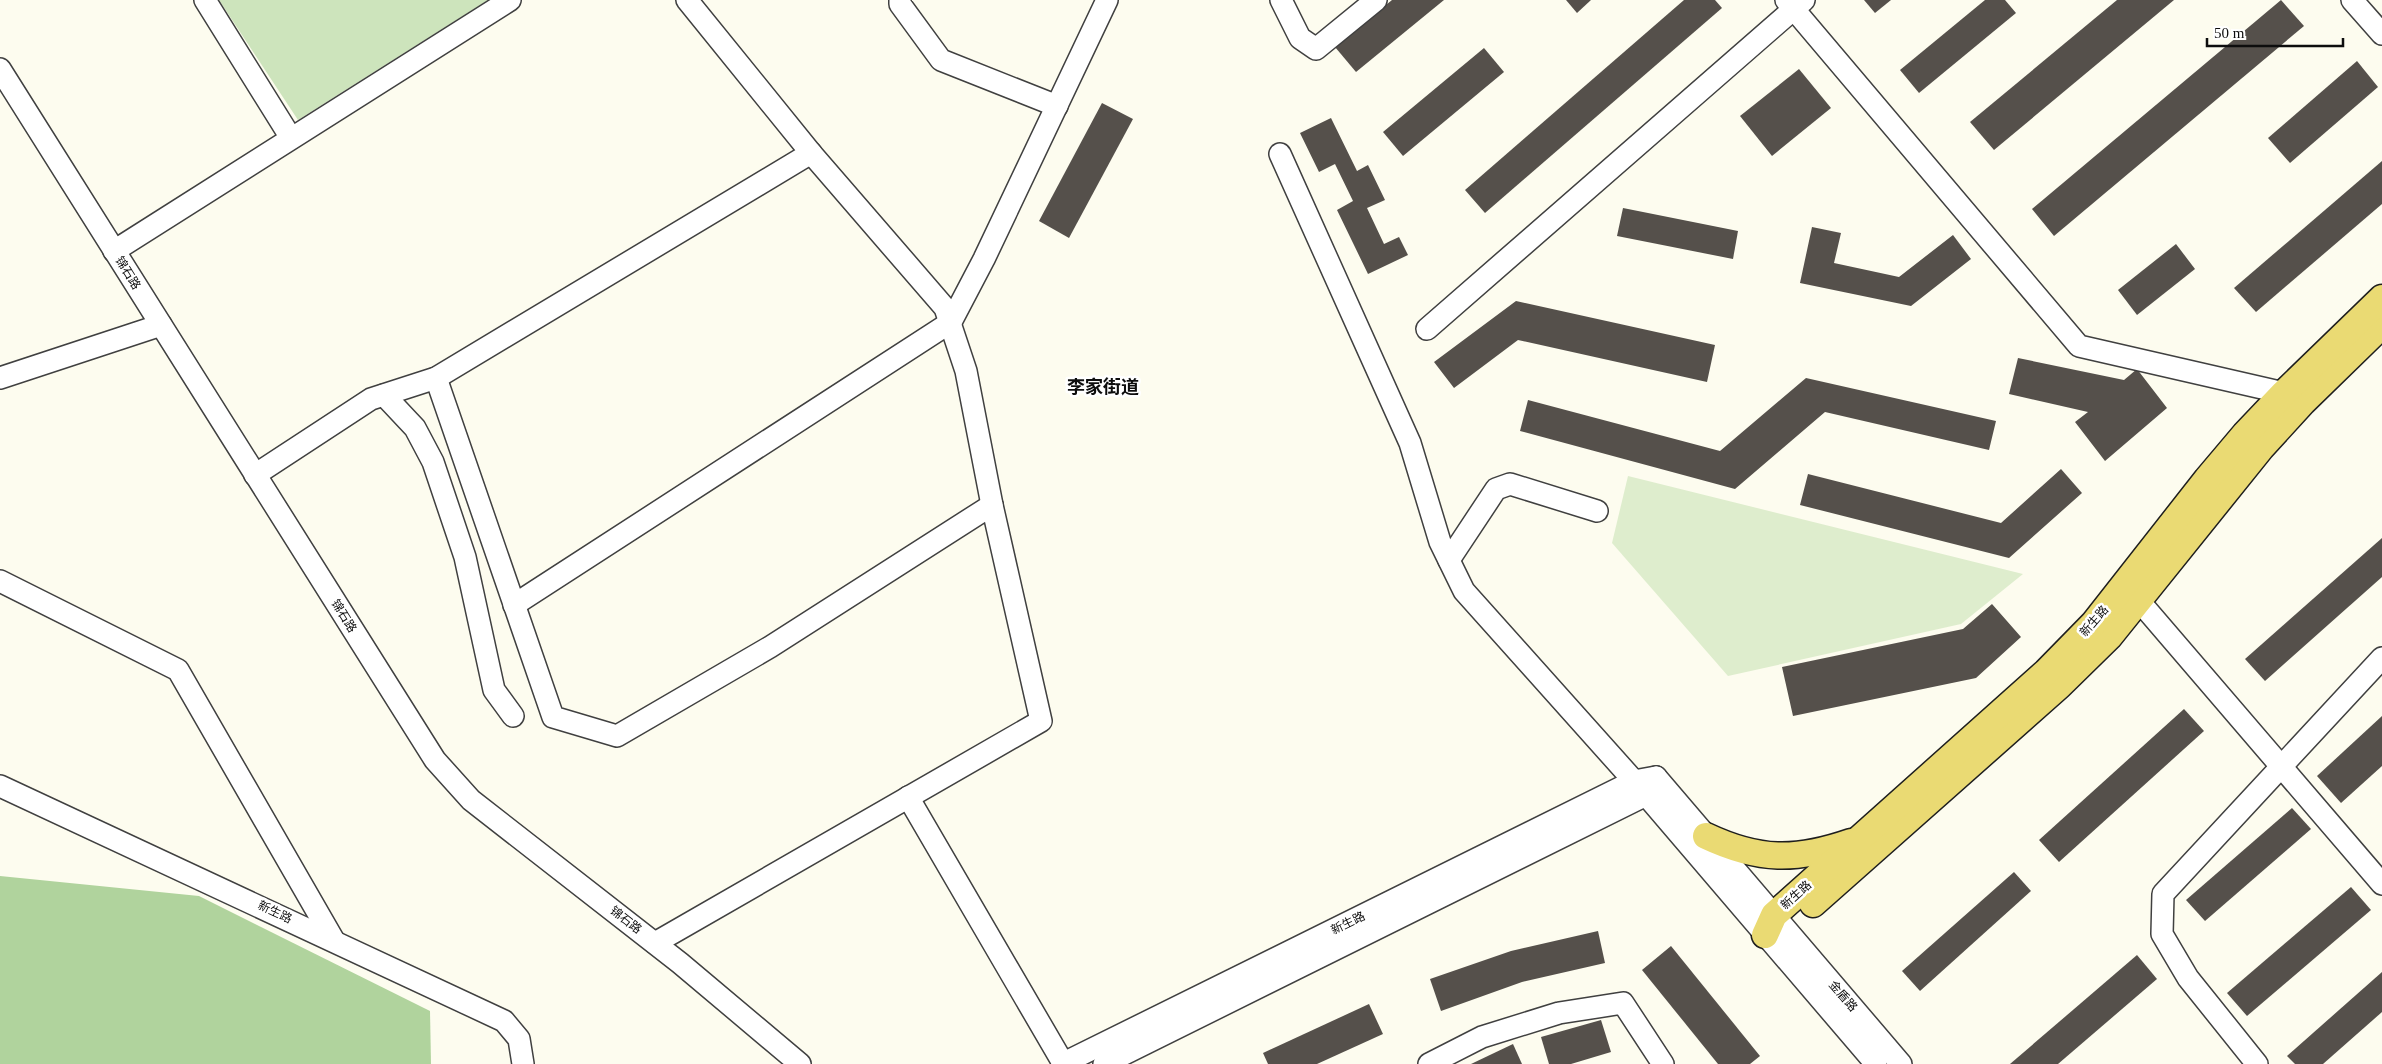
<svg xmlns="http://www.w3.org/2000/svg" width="2382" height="1064" viewBox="0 0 2382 1064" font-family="'Times New Roman','Noto Sans SC',serif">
	<rect width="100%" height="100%" fill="#fdfcef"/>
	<!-- green -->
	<polygon fill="#cde4bc" points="219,0 488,0 298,120"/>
	<!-- forest -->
	<polygon fill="#b0d39d" points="0,876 199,896 430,1011 431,1064 0,1064"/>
	<!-- pitch -->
	<polygon fill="#deedcd" points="1628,476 2023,574 1961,624 1728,676 1612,543"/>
	<!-- building -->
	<g fill="#55504b">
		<polygon points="1392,0 1444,0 1356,72 1335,47"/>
		<polygon points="1566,0 1591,0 1577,13"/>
		<polygon points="1684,0 1715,0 1722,8 1485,213 1465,190"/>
		<polygon points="1864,0 1891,0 1875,13"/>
		<polygon points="1985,0 2005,0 2016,13 1919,93 1900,70"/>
		<polygon points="2117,0 2174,0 1994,150 1970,122"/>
		<polygon points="2281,0 2304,26 2054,236 2032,209"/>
		<polygon points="1484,48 1504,72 1403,156 1383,132"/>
		<polygon points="2357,61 2378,87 2290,163 2268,138"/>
		<polygon points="1799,69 1831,108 1772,156 1740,116"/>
		<polygon points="1102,103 1133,119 1069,238 1039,221"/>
		<polygon points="1331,118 1357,171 1368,165 1385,200 1367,208 1384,244 1399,237 1408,255 1368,274 1337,210 1353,201 1335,164 1319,172 1300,133"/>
		<polygon points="2382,161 2382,204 2256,312 2234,288"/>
		<polygon points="1623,208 1738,231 1733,259 1617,236"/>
		<polygon points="1812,227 1841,233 1834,263 1899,277 1953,235 1971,259 1911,306 1800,283"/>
		<polygon points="2176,244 2195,269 2137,315 2118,290"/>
		<polygon points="1516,301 1715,345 1707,382 1518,340 1454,388 1434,362"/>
		<polygon points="2018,358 2124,380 2137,369 2167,408 2105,461 2075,422 2088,412 2009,394"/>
		<polygon points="1806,378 1996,421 1989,450 1825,412 1735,489 1520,431 1528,400 1720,451"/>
		<polygon points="2061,469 2082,493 2009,558 1800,505 1808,474 2001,523"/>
		<polygon points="2382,538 2382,577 2265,681 2245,659"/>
		<polygon points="1992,604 2021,637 1976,678 1793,716 1782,667 1963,629"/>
		<polygon points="2184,709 2204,731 2059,862 2039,840"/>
		<polygon points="2382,716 2382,766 2341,803 2317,776"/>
		<polygon points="2292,808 2311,829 2205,921 2186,900"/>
		<polygon points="2014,872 2031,891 1920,991 1902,971"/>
		<polygon points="2351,887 2371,910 2247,1016 2227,993"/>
		<polygon points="1598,931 1605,963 1522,982 1441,1011 1430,979 1511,951"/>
		<polygon points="1671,946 1760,1056 1750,1064 1718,1064 1642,970"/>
		<polygon points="2137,955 2157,979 2058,1064 2010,1064"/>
		<polygon points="2382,972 2382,1012 2323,1064 2295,1064 2287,1056"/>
		<polygon points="1369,1004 1383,1034 1317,1064 1268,1064 1263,1053"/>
		<polygon points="1601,1020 1611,1052 1571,1064 1549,1064 1541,1037"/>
		<polygon points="1513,1044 1522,1064 1471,1064"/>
	</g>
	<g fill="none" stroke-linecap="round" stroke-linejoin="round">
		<defs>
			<g id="minor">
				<polyline points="205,0 291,138"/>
				<polyline points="900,0 900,4 941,60 1057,106"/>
				<polyline points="1281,0 1300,38 1316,49 1376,0"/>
				<polyline points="1786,0 2079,346 2284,393"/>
				<polyline points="2352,0 2382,34"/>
				<polyline points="0,69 435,760 471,800 680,963 800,1064"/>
				<polyline points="1280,154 1410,443 1440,542 1464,591 1634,781 1876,1064"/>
				<polyline points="114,251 510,0"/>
				<polyline points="1427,329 1804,0"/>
				<polyline points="0,378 161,325"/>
				<polyline points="436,378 553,717 617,736 770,647 992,505"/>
				<polyline points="384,395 415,428 433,462 465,557 494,690 513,716"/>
				<polyline points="255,475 371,399 436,378 811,153"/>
				<polyline points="1449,560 1496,489 1510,484 1597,511"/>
				<polyline points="0,581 178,670 333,939"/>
				<polyline points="2128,588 2382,884"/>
				<polyline points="514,605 951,322 984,259 1107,0"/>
				<polyline points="1656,777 1901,1064"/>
				<polyline points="0,786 504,1021 519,1039 523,1064"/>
				<polyline points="908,797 1063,1063"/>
				<polyline points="655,943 1041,721 992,505 966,371 945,308 811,153 687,0"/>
				<polyline points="1062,1064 1634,781 1656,777"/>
				<polyline points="1104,1064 1646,795 1652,784"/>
				<polyline points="1429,1064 1482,1037 1559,1013 1623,1003 1663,1064"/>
				<polyline points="2257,1064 2188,978 2162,934 2163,894 2382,658"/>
			</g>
			<g id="major">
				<path d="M1706,836C1759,861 1796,861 1851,842"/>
				<polyline points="1813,904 2059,686 2109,637 2261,448 2303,402 2382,325"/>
				<polyline points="1765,935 1774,915 2046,672 2094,623 2207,479 2245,434 2284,393 2382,298"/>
			</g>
		</defs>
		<!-- minor casing -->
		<use href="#minor" stroke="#404040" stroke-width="24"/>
		<!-- major casing -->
		<use href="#major" stroke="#1e1e1e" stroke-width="29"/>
		<!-- minor -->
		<use href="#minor" stroke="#fff" stroke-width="21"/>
		<!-- major -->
		<use href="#major" stroke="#eada73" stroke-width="26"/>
	</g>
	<g text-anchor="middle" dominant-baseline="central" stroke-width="5" stroke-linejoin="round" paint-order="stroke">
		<!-- street labels -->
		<g font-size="12" fill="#0d0d0d" stroke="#fff">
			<text transform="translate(128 273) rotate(58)">锦石路</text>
			<text transform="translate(344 616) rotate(58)">锦石路</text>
			<text transform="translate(2094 621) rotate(-49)">新生路</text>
			<text transform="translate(1796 895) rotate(-42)">新生路</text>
			<text transform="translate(275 912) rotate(25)">新生路</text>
			<text transform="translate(626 920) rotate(38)">锦石路</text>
			<text transform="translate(1348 923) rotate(-26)">新生路</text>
			<text transform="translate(1843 996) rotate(49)">金盾路</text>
		</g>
		<!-- district labels -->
		<g font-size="18" font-weight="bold" fill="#0d0d0d" stroke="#fff">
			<text x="1103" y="387">李家街道</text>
		</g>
	</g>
	<!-- scale -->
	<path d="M2207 38v8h136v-8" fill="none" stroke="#0d0d0d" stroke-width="2.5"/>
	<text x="2214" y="38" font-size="15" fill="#0d0d0d" stroke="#ffffff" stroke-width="4" paint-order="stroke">50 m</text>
</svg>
